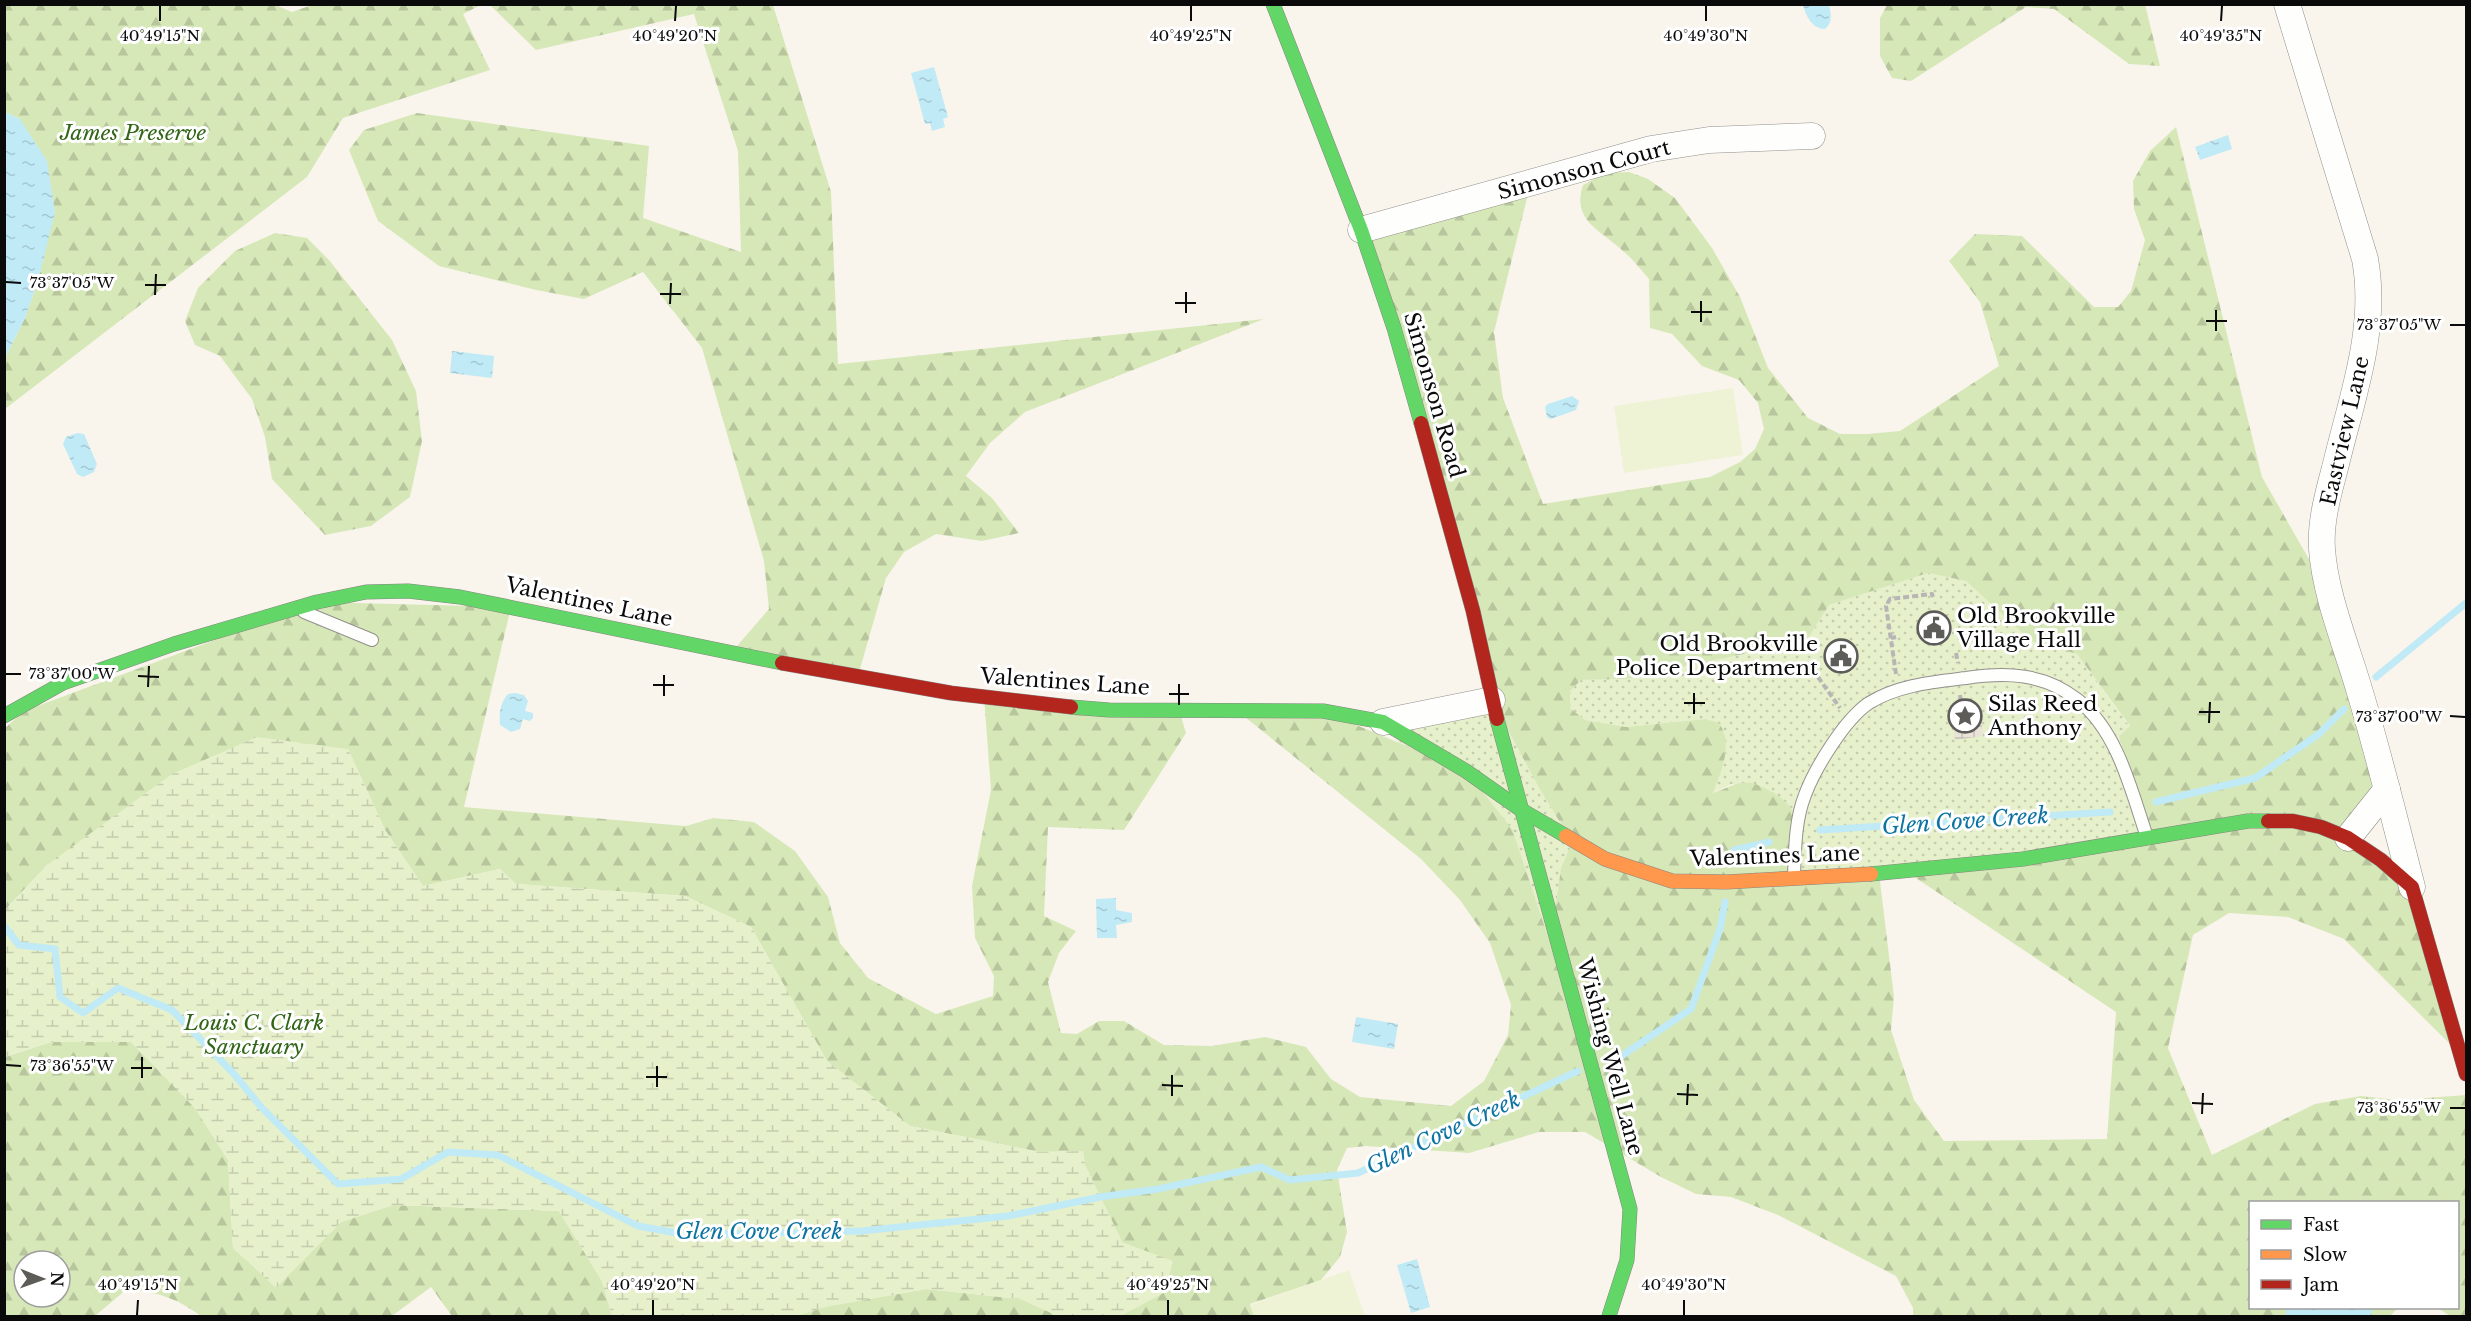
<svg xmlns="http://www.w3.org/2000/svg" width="2471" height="1321" viewBox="0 0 2471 1321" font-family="'Libre Baskerville',serif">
	<defs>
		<pattern id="green-dots" width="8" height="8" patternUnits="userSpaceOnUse" patternTransform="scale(1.5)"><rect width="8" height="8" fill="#e6f0cb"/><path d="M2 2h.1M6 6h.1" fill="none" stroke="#c4ccad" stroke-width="1.8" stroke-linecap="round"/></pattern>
		<pattern id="forest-firs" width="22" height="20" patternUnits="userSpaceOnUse" patternTransform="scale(1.5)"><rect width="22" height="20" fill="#d7e8b8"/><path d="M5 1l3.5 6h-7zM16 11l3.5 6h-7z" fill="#b7c69d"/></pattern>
		<pattern id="wetland-marsh" width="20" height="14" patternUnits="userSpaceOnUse" patternTransform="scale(1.5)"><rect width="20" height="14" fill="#e6f0cb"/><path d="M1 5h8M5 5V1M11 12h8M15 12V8" fill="none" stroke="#c4ccad"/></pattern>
		<pattern id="plaza-grid" width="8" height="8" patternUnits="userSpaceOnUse" patternTransform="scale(1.5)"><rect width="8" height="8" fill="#eae3d8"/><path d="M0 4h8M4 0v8" fill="none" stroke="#c7c1b8"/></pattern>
		<pattern id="water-ripples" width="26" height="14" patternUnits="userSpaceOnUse" patternTransform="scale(1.5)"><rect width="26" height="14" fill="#c0eaf6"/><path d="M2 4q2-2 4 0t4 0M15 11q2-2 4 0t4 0" fill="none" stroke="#a4c7d2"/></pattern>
	</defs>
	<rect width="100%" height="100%" fill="#f9f5ed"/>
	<!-- green -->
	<g fill="url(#green-dots)">
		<polygon points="1928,573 1966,581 2031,641 2077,654 2130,727 2119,736 2148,838 1794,878 1795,836 1791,808 1732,784 1713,793 1726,749 1705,719 1626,727 1585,720 1570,708 1570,691 1581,680 1628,679 1772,648 1809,637 1829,605"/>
		<polygon points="1492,700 1539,788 1572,842 1550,944 1383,722"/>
	</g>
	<!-- forest -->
	<g fill="url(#forest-firs)" fill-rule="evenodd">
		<polygon points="273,4 292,12 315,4 481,5 463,14 490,70 343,118 307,177 5,409 5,358 25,318 38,281 20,119 5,112 5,5"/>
		<polygon points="2145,4 2160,66 2129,64 2054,9 2026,7 1911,81 1892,78 1880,56 1880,18 1887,5"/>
		<polygon points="490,5 773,5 831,192 838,364 1264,319 1025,412 990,443 966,476 992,498 1019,533 982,541 936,534 904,552 886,578 858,676 731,653 769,609 764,561 702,348 643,272 584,299 536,290 439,266 378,221 349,150 364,130 417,113 649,146 643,218 741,252 738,151 694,14 536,50"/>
		<path d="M2176,127L2262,477L2333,601L2387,789L2349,831L2410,889L2460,1054L2344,939L2288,917L2229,913L2193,935L2168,1048L2212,1155L2315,1104L2361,1096L2398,1100L2466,1095V1316H2450L2438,1308H2458V1202H2250V1308H2398L2390,1316H1913V1308L1896,1276L1778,1215L1731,1197L1696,1194L1661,1177L1585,1132H1539L1469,1153L1366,1146L1347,1148L1337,1170L1347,1232L1340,1257L1321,1280L1250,1304L1254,1316H1120L1165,1292L1122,1242L1085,1165L1083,1151L1040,1152L910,1126L827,1061L751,927L685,896L516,884L500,869L423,886L385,830L348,749L47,865L5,910L4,729L24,711L317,602L511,607L464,807L686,826L713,818L754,822L795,851L828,897L840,943L868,978L936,1014L993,996L994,976L975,938L972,886L991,790L984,697L1179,710L1186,733L1124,830L1048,827L1044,916L1076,931L1059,953L1048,982L1061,1033L1077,1034L1099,1021H1124L1164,1045L1212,1046L1265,1037L1306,1047L1331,1079L1360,1097L1451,1106L1484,1081L1508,1035L1511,1005L1490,943L1460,900L1421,859L1235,709L1323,711L1466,771L1512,829L1550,943L1561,869L1572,842L1539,788L1492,700L1361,230L1529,190L1494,332L1503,398L1543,504L1710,477L1740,462L1755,449L1764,429L1758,403L1739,380L1702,366L1672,334L1650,328L1649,279C1641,270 1633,259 1623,251C1601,230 1571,221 1583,185L1605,173L1629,172L1648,179L1675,198L1712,248L1740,297L1768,368L1808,418L1840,434H1867L1900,431L1999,366L1980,302L1949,261L1975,234L2022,236L2094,307H2118L2131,291L2145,240L2134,209L2133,181L2150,151ZM1928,573L1966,581L2031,641L2077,654L2130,726L2119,736L2148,838L1904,870L2116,1012L2107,1139L1944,1141L1914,1100L1891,1030L1894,997L1879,873L1794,878C1795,861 1798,822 1791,808C1788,803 1779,796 1774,793C1745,776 1742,782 1713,793C1721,770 1734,745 1719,723L1705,719L1626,727L1585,720L1570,708V691L1581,680L1627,679L1772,648L1809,637L1829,605Z"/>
		<polygon points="275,233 307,238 329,260 392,340 416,391 422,441 410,497 371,526 325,535 272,479 265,437 252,399 220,356 195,345 185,321 198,288 235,251"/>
		<path d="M51,1042H131L195,1108L228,1160L233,1248L276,1287L341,1222L393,1205L559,1211L602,1281L612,1316H452L431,1287L392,1316H201C174,1297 160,1293 127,1289L95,1316H5V1057ZM24,1261H60V1297H24Z"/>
		<polygon points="926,1289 1021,1299 1058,1316 795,1316 829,1306"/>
	</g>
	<!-- wetland -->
	<polygon fill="url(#wetland-marsh)" points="257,737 348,749 385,830 423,886 500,869 516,884 685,896 751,927 827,1061 910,1126 1040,1152 1083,1151 1085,1165 1122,1242 1173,1261 1165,1292 1120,1316 1058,1316 1021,1299 926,1289 829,1306 795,1316 612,1316 602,1281 559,1211 393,1205 341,1222 276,1288 233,1248 228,1160 195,1108 131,1042 51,1042 4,1057 5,910 47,865 172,774"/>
	<!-- pitch -->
	<g fill="#eff3d5">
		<polygon points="1733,388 1743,455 1624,473 1614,406"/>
		<polygon points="1349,1270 1365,1316 1254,1316 1250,1305"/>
	</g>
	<!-- plaza -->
	<polygon fill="url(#plaza-grid)" points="1980,707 1983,736 1955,740 1951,711"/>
	<!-- water -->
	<g fill="url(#water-ripples)">
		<path d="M1803,5H1829C1831,13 1833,23 1825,29C1812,29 1806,16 1803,5Z"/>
		<polygon points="934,67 948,117 943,119 945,127 932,131 930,123 925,124 911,73"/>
		<polygon points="5,112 20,119 47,161 55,212 38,281 25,318 5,358"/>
		<polygon points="2228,135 2232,149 2200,160 2195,147"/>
		<polygon points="452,351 494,356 492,378 450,373"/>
		<polygon points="1572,396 1579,401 1576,410 1551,419 1547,417 1545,407 1548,404"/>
		<polygon points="77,433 84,434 97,464 94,472 83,477 77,474 63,444 66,437"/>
		<path d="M515,693L524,695L528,701L525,711L533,713V718L530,721L523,719L520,729L511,732L500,725C499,713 500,703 508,694Z"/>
		<polygon points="1116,898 1116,910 1132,913 1132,922 1116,925 1117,938 1097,938 1096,899"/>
		<polygon points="1356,1017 1398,1024 1394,1049 1352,1042"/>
		<polygon points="1417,1259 1430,1307 1411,1313 1397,1265"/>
		<polygon points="2286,1308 2373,1308 2370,1316 2286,1316"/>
	</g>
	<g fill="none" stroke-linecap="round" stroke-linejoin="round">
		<!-- stream -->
		<g stroke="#c0eaf6" stroke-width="7">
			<polyline points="2376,677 2466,603"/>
			<polyline points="2156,802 2255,778 2319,734 2344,709"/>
			<polyline points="1820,830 2110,812"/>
			<polyline points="1732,861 1734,850 1769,842"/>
			<polyline points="4,926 19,945 55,949 60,997 83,1013 118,988 172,1010 234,1074 261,1107 338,1184 401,1179 448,1152 498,1155 638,1226 688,1235 861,1231 1008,1216 1100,1197 1158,1189 1261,1167 1290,1180 1358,1173 1578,1071"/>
			<polyline points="1617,1059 1691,1009 1720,929 1725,902"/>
		</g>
		<defs>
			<g id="lane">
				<polyline points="304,612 372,640"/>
				<path d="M1794,876C1795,850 1795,820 1805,795C1815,768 1845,719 1869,703C1898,685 1933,682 1966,678C2006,672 2044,673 2078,700C2118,732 2131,790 2147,837"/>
			</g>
			<g id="street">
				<path d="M2287,4L2365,259C2378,330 2351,400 2335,468C2328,494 2320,523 2322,549C2325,594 2346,645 2359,689C2379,755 2395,821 2412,887"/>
				<polyline points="1361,230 1651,149 1709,140 1812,136"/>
				<polyline points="1383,722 1492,700"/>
				<polyline points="2348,838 2387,789"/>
			</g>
			<g id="fast">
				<polyline points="1273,4 1361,230 1394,328 1421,423"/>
				<polyline points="1071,707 1109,710 1323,711 1383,722 1466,771 1520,809 1566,836"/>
				<polyline points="4,716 63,683 174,644 317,602 366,592 408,591 460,597 782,663"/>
				<polyline points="1497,719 1630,1209 1627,1260 1609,1316"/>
				<polyline points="1871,874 2023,859 2248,821 2268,821"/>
			</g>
			<polyline id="slow" points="1566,836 1605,859 1672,881 1726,882 1871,874"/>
			<g id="jam">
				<polyline points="1421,423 1473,611 1497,719"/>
				<polyline points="782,663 951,693 1071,707"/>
				<polyline points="2268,821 2293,821 2321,827 2348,838 2381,860 2412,887 2466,1074"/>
			</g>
		</defs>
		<!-- lane casing -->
		<use href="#lane" stroke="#92908c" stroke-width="14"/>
		<!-- street casing -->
		<use href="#street" stroke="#92908c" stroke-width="27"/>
		<!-- fast casing -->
		<use href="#fast" stroke="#888683" stroke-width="15"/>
		<!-- slow casing -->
		<use href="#slow" stroke="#888683" stroke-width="15"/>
		<!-- jam casing -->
		<use href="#jam" stroke="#888683" stroke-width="15"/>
		<!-- path -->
		<g stroke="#b7b6b5" stroke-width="4" stroke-dasharray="6 3" stroke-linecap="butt">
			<polyline points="1891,638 1896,637"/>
			<polyline points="1956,653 1958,663"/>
			<polyline points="1896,674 1886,606 1890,599 1932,594 1933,597"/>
			<polyline points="1818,677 1840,708"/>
			<polyline points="1960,695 1963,712"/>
			<circle cx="1966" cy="718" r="7"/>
		</g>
		<!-- lane -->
		<use href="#lane" stroke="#fefefc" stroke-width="12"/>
		<!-- street -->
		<use href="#street" stroke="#fefefc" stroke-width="26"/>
		<!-- fast -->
		<use href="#fast" stroke="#63d668" stroke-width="14"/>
		<!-- slow -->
		<use href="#slow" stroke="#ff974d" stroke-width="14"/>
		<!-- jam -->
		<use href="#jam" stroke="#b3261e" stroke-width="14"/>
	</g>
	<!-- ticks -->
	<path fill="none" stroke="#0a0a0a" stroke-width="2" d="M160,21V6M675,21L676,6M1191,21V6M1706,21V6M2221,21L2222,6M6,282L21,283M145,285H166M660,294H681M155,295L156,274M1175,303H1196M670,304L671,283M1691,312H1712M1186,313V292M2206,321H2227M1701,322V301M2450,325H2465M2216,331V310M6,674H21M138,676L159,677M653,685H674M148,687L149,666M1169,694H1189M664,696V675M1684,703H1705M1179,705V684M2199,712H2220M1694,714V693M2450,716L2465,717M2209,723L2210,702M6,1065L21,1066M131,1068H152M646,1077H667M142,1078V1057M1162,1085L1183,1086M657,1087V1066M1677,1094L1698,1095M1172,1096V1075M2192,1103L2213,1104M1687,1105L1688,1084M2450,1108H2465M2202,1114L2203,1093M137,1315L138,1300M653,1315V1300M1168,1315V1300M1684,1315V1300"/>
	<!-- icons -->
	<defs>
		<symbol id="civic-ring" viewBox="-11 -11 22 22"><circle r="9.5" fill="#fff" stroke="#5e5c59" stroke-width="1.5"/><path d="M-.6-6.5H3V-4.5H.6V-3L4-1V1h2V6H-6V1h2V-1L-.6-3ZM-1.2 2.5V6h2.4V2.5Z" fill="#5e5c59"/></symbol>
		<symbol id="sight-ring" viewBox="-11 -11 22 22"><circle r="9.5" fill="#fff" stroke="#5e5c59" stroke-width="1.5"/><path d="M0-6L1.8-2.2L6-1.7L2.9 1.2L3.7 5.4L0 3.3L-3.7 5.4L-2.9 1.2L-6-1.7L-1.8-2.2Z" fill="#5e5c59"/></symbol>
	</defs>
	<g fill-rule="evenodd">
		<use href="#civic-ring" x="1915" y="609" width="38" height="38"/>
		<use href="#civic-ring" x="1822" y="637" width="38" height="38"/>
		<use href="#sight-ring" x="1946" y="697" width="38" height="38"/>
	</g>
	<g text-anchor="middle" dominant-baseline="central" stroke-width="6" stroke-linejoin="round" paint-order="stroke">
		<!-- park labels -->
		<g font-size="21" font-style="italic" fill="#316517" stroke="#fff">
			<text x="133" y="133">James Preserve</text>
			<text x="254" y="1023">Louis C. Clark<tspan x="254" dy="24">Sanctuary</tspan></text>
		</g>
		<!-- street labels -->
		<g font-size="21" fill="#0a0a0a" stroke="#fff">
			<text transform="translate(1584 170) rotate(-15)">Simonson Court</text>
			<text transform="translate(1434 395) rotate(74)">Simonson Road</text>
			<text transform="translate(2345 431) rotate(-77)">Eastview Lane</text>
			<text transform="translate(589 602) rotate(12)">Valentines Lane</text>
			<text transform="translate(1065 682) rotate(4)">Valentines Lane</text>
			<text transform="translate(1775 856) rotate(-2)">Valentines Lane</text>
			<text transform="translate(1610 1057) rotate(75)">Wishing Well Lane</text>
		</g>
		<!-- poi labels -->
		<g font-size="21" fill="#0a0a0a" stroke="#fff" text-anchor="start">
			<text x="1957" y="616">Old Brookville<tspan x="1957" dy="24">Village Hall</tspan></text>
			<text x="1818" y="644" text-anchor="end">Old Brookville<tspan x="1818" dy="24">Police Department</tspan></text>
			<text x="1988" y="704">Silas Reed<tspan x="1988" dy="24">Anthony</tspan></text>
		</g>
		<!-- water labels -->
		<g font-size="22" font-style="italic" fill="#0d73a2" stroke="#fff">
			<text transform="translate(1965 821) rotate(-4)">Glen Cove Creek</text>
			<text transform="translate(1443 1133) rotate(-25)">Glen Cove Creek</text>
			<text x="759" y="1231">Glen Cove Creek</text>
		</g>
	</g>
	<g font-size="15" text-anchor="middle" fill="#0a0a0a" stroke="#fff" stroke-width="6" stroke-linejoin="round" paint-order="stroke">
		<text x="160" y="41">40°49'15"N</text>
		<text x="675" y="41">40°49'20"N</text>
		<text x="1191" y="41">40°49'25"N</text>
		<text x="1706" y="41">40°49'30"N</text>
		<text x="2221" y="41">40°49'35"N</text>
		<text x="72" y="288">73°37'05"W</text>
		<text x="2399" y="330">73°37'05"W</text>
		<text x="72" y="679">73°37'00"W</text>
		<text x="2399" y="722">73°37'00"W</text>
		<text x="72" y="1071">73°36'55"W</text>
		<text x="2399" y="1113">73°36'55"W</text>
		<text x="138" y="1290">40°49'15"N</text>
		<text x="653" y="1290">40°49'20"N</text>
		<text x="1168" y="1290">40°49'25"N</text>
		<text x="1684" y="1290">40°49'30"N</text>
	</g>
	<!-- border -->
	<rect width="2471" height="1321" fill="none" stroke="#0a0a0a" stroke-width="12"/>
	<!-- legend -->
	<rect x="2249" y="1201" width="210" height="108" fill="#ffffff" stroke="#9d9d9d" stroke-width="1.5"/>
	<rect x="2261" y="1220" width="30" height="9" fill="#63d668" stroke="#9d9d9d" stroke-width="1.5"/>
	<text x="2303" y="1231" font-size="18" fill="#0a0a0a">Fast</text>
	<rect x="2261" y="1250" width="30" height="9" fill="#ff974d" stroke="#9d9d9d" stroke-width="1.5"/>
	<text x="2303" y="1261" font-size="18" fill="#0a0a0a">Slow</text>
	<rect x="2261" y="1280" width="30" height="9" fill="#b3261e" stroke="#9d9d9d" stroke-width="1.5"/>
	<text x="2303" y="1291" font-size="18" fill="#0a0a0a">Jam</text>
	<!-- north arrow -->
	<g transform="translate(42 1279) rotate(91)"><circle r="28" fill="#ffffff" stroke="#9d9d9d" stroke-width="1.5"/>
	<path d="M0-4.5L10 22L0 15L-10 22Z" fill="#5e5c59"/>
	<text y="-9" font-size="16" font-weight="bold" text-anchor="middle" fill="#0a0a0a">N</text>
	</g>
</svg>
